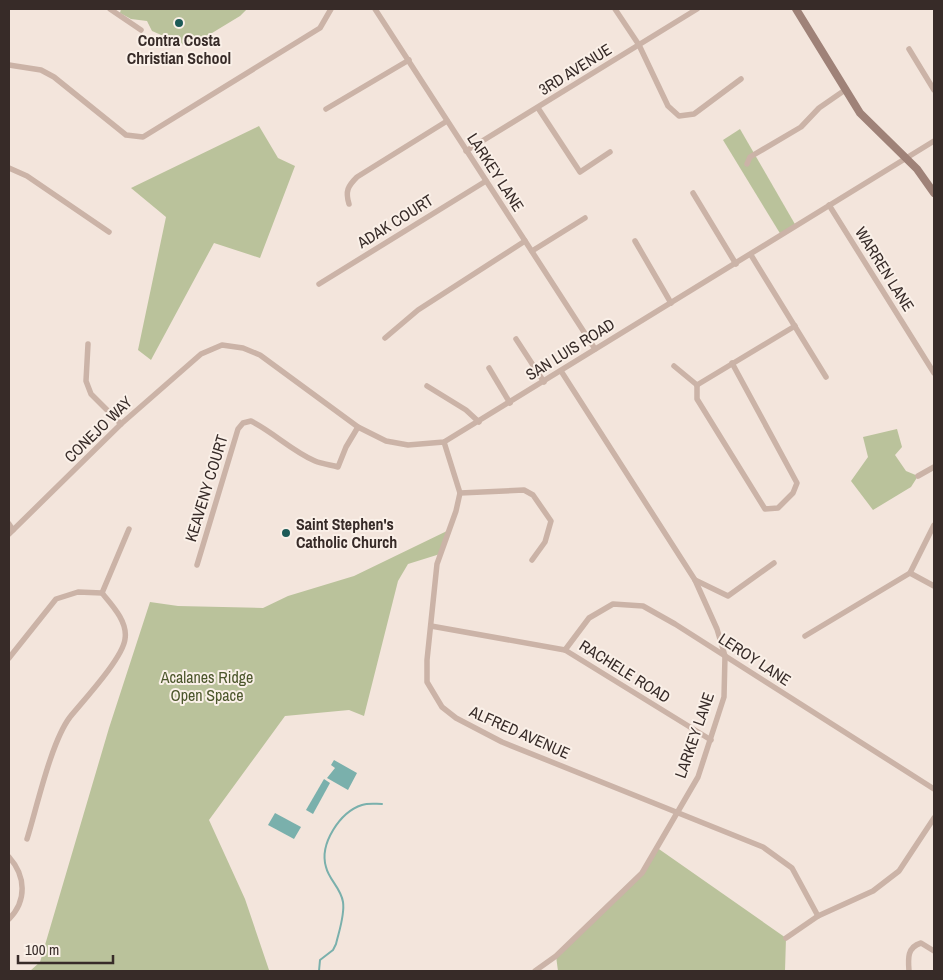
<svg xmlns="http://www.w3.org/2000/svg" width="943" height="980" viewBox="0 0 943 980" font-family="'Archivo Narrow',sans-serif">
	<rect width="100%" height="100%" fill="#f3e5dc"/>
	<!-- green -->
	<g fill="#bac29b">
		<polygon points="121,9 247,9 240,16 189,47 152,31 147,21 131,19 120,13"/>
		<polygon points="259,126 278,158 295,166 260,258 214,243 151,360 138,350 166,217 131,188"/>
		<polygon points="740,129 796,226 781,235 723,140"/>
		<polygon points="897,429 902,447 895,455 906,471 918,476 911,487 873,510 851,481 868,457 863,437"/>
		<polygon points="449,530 440,554 408,564 398,581 364,716 349,710 285,716 209,820 245,899 269,970 30,971 40,962 109,728 150,602 178,606 263,608 288,596 354,576"/>
		<polygon points="656,847 786,938 785,971 558,971 556,956 642,873"/>
	</g>
	<!-- water -->
	<g fill="#7ab0ac">
		<polygon points="334,760 357,773 348,790 327,778 335,768 331,765"/>
		<polygon points="324,779 330,783 313,814 306,810"/>
		<polygon points="275,813 301,827 294,839 268,825"/>
	</g>
	<g fill="none" stroke-linecap="round" stroke-linejoin="round">
		<!-- stream -->
		<path stroke="#7ab0ac" stroke-width="2" d="M319,971L320,960L333,950L336,944C339,931 345,915 343,902C341,888 329,880 326,867C319,844 340,812 362,805C368,803 375,804 382,804"/>
		<!-- street -->
		<g stroke="#cbb3a7" stroke-width="5.5">
			<polyline points="110,9 141,30"/>
			<polyline points="375,9 595,349"/>
			<polyline points="615,9 639,45 668,106 679,116 694,114 741,79"/>
			<polyline points="909,49 934,90"/>
			<polyline points="9,65 41,70 54,77 126,135 143,137 320,28 331,9"/>
			<polyline points="538,108 580,172 610,152"/>
			<polyline points="326,109 409,60"/>
			<polyline points="466,151 697,9"/>
			<polyline points="747,164 750,157 801,127 819,108 845,90"/>
			<polyline points="9,168 27,176 109,232"/>
			<polyline points="693,193 736,264"/>
			<path d="M349,204C345,191 348,186 357,177L447,121"/>
			<polyline points="829,205 934,373"/>
			<polyline points="635,241 671,303"/>
			<polyline points="532,251 585,218"/>
			<polyline points="751,255 826,377"/>
			<polyline points="319,284 486,181"/>
			<polyline points="385,338 418,310 525,241"/>
			<polyline points="516,339 544,382"/>
			<polyline points="88,344 86,381 91,394 121,424"/>
			<polyline points="674,366 697,385"/>
			<polyline points="489,368 510,403"/>
			<polyline points="697,385 697,399 765,509 778,508 793,493 797,483 732,363"/>
			<polyline points="697,385 795,326"/>
			<polyline points="427,386 466,410 479,422"/>
			<polyline points="444,442 460,493 456,511 437,564 427,660 427,682 442,707 456,718 502,742 763,847 792,868 818,916"/>
			<polyline points="918,476 934,467"/>
			<polyline points="460,493 524,490 533,495 551,521 545,542 532,560"/>
			<polyline points="9,524 13,530"/>
			<polyline points="9,534 121,424 201,354 222,345 243,348 260,355 358,427 386,441 408,445 444,442 934,141"/>
			<path d="M197,565L238,429L243,423L251,421C273,432 292,451 315,461C322,464 331,465 338,467L346,447L358,427"/>
			<polyline points="910,573 934,586"/>
			<polyline points="695,580 728,596 774,563"/>
			<polyline points="102,593 129,529"/>
			<polyline points="431,626 565,650 711,740"/>
			<polyline points="805,636 910,573 934,525"/>
			<polyline points="565,650 589,618 613,604 643,606 675,624 934,789"/>
			<path d="M9,658L56,599L78,592L102,593C112,605 128,622 125,639C123,658 83,701 70,717C51,742 37,807 27,839"/>
			<path d="M9,857C26,876 27,901 9,919"/>
			<polyline points="786,938 818,916 873,891 899,871 934,818"/>
			<polyline points="535,971 556,956 642,873 698,777 724,697 725,656 717,629 695,580 561,371"/>
			<path d="M909,971C908,959 907,947 921,943L934,951"/>
		</g>
		<!-- secondary -->
		<polyline stroke="#9f8278" stroke-width="8" points="796,9 860,113 917,169 934,193"/>
	</g>
	<!-- markers -->
	<g fill="#1c5a57" stroke="#faf0e8" stroke-width="2">
		<circle cx="179" cy="23" r="5"/>
		<circle cx="286" cy="533" r="5"/>
	</g>
	<g text-anchor="middle" dominant-baseline="central" stroke-width="4" stroke-linejoin="round" paint-order="stroke">
		<!-- poi labels -->
		<g font-size="16" font-weight="bold" fill="#372b28" stroke="#faf0e8">
			<text x="179" y="40">Contra Costa<tspan x="179" dy="18">Christian School</tspan></text>
			<text x="296" y="524" text-anchor="start">Saint Stephen's<tspan x="296" dy="18">Catholic Church</tspan></text>
		</g>
		<!-- street labels -->
		<g font-size="16" fill="#372b28" stroke="#faf0e8">
			<text transform="translate(575 69) rotate(-32)">3RD AVENUE</text>
			<text transform="translate(496 172) rotate(57)">LARKEY LANE</text>
			<text transform="translate(395 221) rotate(-32)">ADAK COURT</text>
			<text transform="translate(885 269) rotate(58)">WARREN LANE</text>
			<text transform="translate(570 349) rotate(-32)">SAN LUIS ROAD</text>
			<text transform="translate(98 429) rotate(-44)">CONEJO WAY</text>
			<text transform="translate(206 488) rotate(-73)">KEAVENY COURT</text>
			<text transform="translate(755 659) rotate(33)">LEROY LANE</text>
			<text transform="translate(625 671) rotate(32)">RACHELE ROAD</text>
			<text transform="translate(520 732) rotate(24)">ALFRED AVENUE</text>
			<text transform="translate(694 735) rotate(-71)">LARKEY LANE</text>
		</g>
		<!-- park labels -->
		<g font-size="16" fill="#4b562b" stroke="#faf0e8">
			<text x="207" y="677">Acalanes Ridge<tspan x="207" dy="18">Open Space</tspan></text>
		</g>
	</g>
	<!-- border -->
	<rect width="943" height="980" fill="none" stroke="#372b28" stroke-width="20"/>
	<!-- scale -->
	<path d="M18 955v8h95v-8" fill="none" stroke="#372b28" stroke-width="2.5"/>
	<text x="25" y="955" font-size="15" fill="#372b28" stroke="#faf0e8" stroke-width="4" paint-order="stroke">100 m</text>
</svg>
